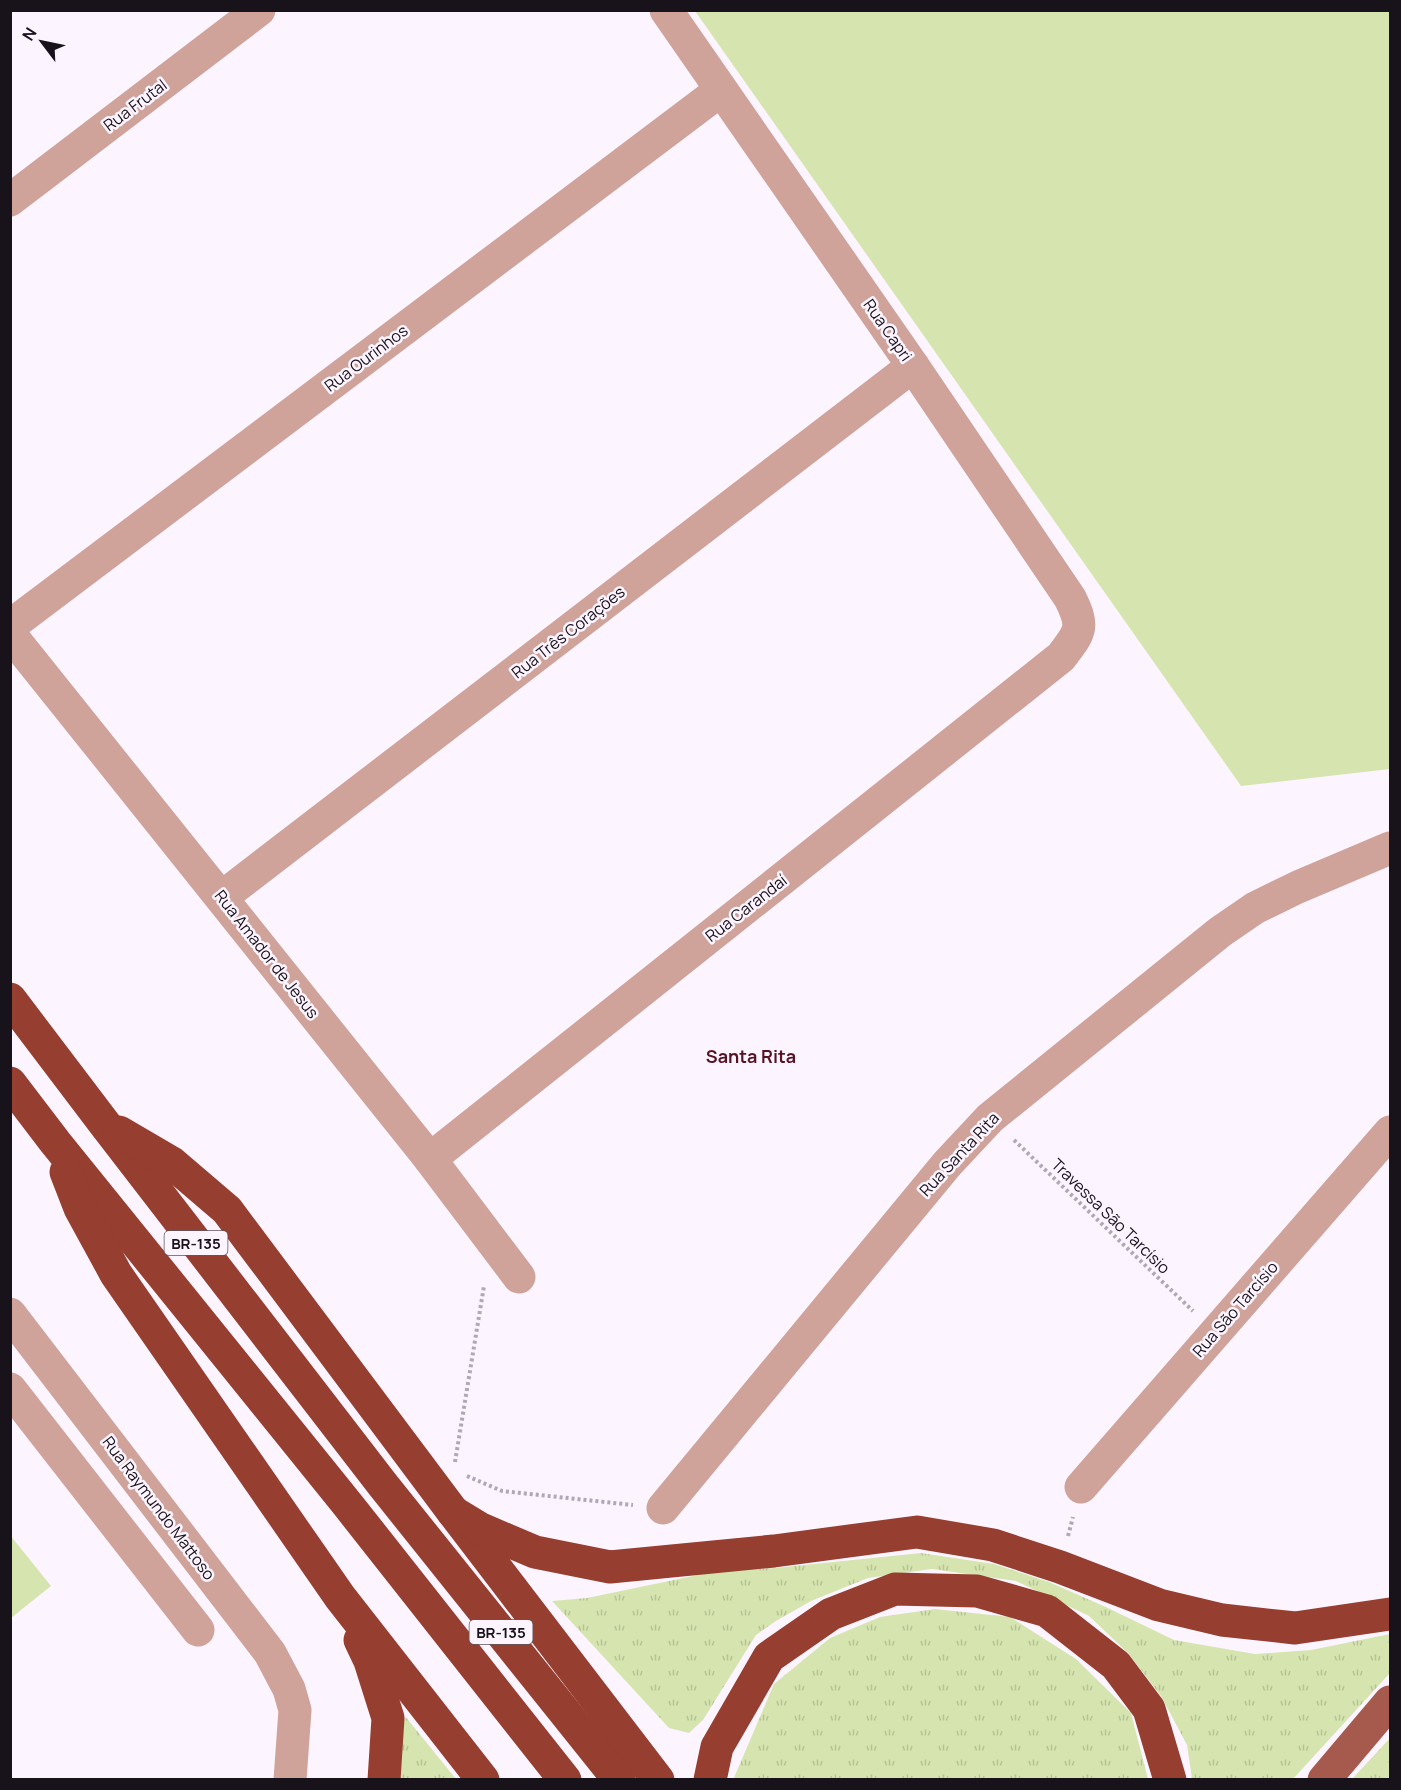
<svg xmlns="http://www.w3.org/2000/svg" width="1401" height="1790" viewBox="0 0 1401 1790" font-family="Manrope,sans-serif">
	<defs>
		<pattern id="grass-tufts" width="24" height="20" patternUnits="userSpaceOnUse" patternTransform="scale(1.5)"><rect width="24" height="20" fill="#d6e5af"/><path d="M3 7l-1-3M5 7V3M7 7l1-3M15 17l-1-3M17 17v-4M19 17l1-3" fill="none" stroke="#b7c396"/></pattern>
	</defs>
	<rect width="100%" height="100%" fill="#fcf5ff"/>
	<!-- grass -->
	<g fill="url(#grass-tufts)">
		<polygon points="921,1553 994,1564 1049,1582 1108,1608 1174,1640 1255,1654 1311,1650 1390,1634 1390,1673 1293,1779 1192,1779 1187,1745 1161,1696 1128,1653 1089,1616 1016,1581 932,1569 868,1578 811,1601 776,1621 756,1635 703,1720 689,1733 669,1728 552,1601 587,1598 717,1571 775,1568"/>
		<polygon points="935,1609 1010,1617 1076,1659 1131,1713 1148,1779 733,1780 774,1684 830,1638 880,1617"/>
		<polygon points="405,1716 456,1779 394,1779"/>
		<polygon points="1390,1738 1390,1779 1352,1779"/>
	</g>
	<!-- green -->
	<g fill="#d6e5af">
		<polygon points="695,11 1390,11 1390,769 1241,786"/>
		<polygon points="10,1535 51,1586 11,1618 10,1618"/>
	</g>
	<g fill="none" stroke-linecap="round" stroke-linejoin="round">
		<!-- path -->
		<g stroke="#afa9b2" stroke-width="4" stroke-dasharray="3 3" stroke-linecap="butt">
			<polyline points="1014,1140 1193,1311"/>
			<polyline points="455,1462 484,1286"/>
			<polyline points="467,1476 502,1491 633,1505"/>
			<polyline points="1068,1536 1073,1517"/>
		</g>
		<!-- minor -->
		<g stroke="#cfa39a" stroke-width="33">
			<polyline points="10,200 259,10"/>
			<polyline points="10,626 721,90"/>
			<polyline points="10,634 430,1159 519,1277"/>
			<polyline points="222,897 913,366"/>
			<path d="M430,1159L1061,657C1080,632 1085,628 1070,598L913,366L666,10"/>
			<polyline points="10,1314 270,1653 289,1689 295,1710 290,1780"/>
			<polyline points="10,1389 198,1630"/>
			<polyline points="1081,1487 1390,1132"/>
			<polyline points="663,1508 947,1164 990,1118 1220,932 1255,908 1298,887 1390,848"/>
		</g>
		<!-- major -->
		<polyline stroke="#a65a4d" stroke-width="33" points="1324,1780 1390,1702"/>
		<!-- highway -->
		<g stroke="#963e30" stroke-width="33">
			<polyline points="10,999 104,1123 383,1485 619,1780"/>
			<polyline points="10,1083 55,1142 348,1505 565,1780"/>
			<polyline points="119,1132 172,1163 227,1210 453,1512 658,1780"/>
			<polyline points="66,1172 80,1208 116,1274 340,1597 483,1780"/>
			<polyline points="453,1512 481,1529 535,1552 610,1567 774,1551 917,1532 993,1545 1060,1567 1159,1605 1222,1620 1295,1628 1390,1614"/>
			<polyline points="360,1640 370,1661 388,1718 384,1780"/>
			<polyline points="710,1780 717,1747 769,1657 831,1614 895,1589 977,1591 1047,1611 1116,1665 1149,1709 1170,1780"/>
		</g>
	</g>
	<g text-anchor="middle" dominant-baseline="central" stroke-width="5" stroke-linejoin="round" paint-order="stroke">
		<!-- shield labels -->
		<g fill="#fcf5ff" stroke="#5c565f" stroke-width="1.5">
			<rect x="164.5" y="1231" width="63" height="24" rx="4.5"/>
			<rect x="469.5" y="1620" width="63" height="24" rx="4.5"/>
		</g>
		<g font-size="15" font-weight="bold" fill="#18121a">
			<text x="196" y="1243">BR-135</text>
			<text x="501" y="1632">BR-135</text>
		</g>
		<!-- street labels -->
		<g font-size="16" fill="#18121a" stroke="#fcf5ff">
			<text transform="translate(135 105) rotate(-37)">Rua Frutal</text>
			<text transform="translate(888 330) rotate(55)">Rua Capri</text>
			<text transform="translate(366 358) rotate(-37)">Rua Ourinhos</text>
			<text transform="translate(568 632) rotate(-38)">Rua Três Corações</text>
			<text transform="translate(746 908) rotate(-38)">Rua Carandaí</text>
			<text transform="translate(267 954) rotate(52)">Rua Amador de Jesus</text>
			<text transform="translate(959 1154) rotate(-47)">Rua Santa Rita</text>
			<text transform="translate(1111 1216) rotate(44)">Travessa São Tarcísio</text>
			<text transform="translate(1235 1309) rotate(-49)">Rua São Tarcísio</text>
			<text transform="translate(159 1508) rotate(53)">Rua Raymundo Mattoso</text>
		</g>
		<!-- neighbourhood labels -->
		<g font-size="18" font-weight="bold" fill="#581323" stroke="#fcf5ff">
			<text x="751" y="1056">Santa Rita</text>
		</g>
	</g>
	<!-- border -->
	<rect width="1401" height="1790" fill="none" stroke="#18121a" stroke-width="24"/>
	<!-- north arrow -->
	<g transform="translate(42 42) rotate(302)" stroke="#fcf5ff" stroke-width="4.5" paint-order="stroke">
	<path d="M0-4.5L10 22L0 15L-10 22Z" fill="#18121a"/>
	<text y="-9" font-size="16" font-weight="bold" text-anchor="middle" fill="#18121a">N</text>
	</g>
</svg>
